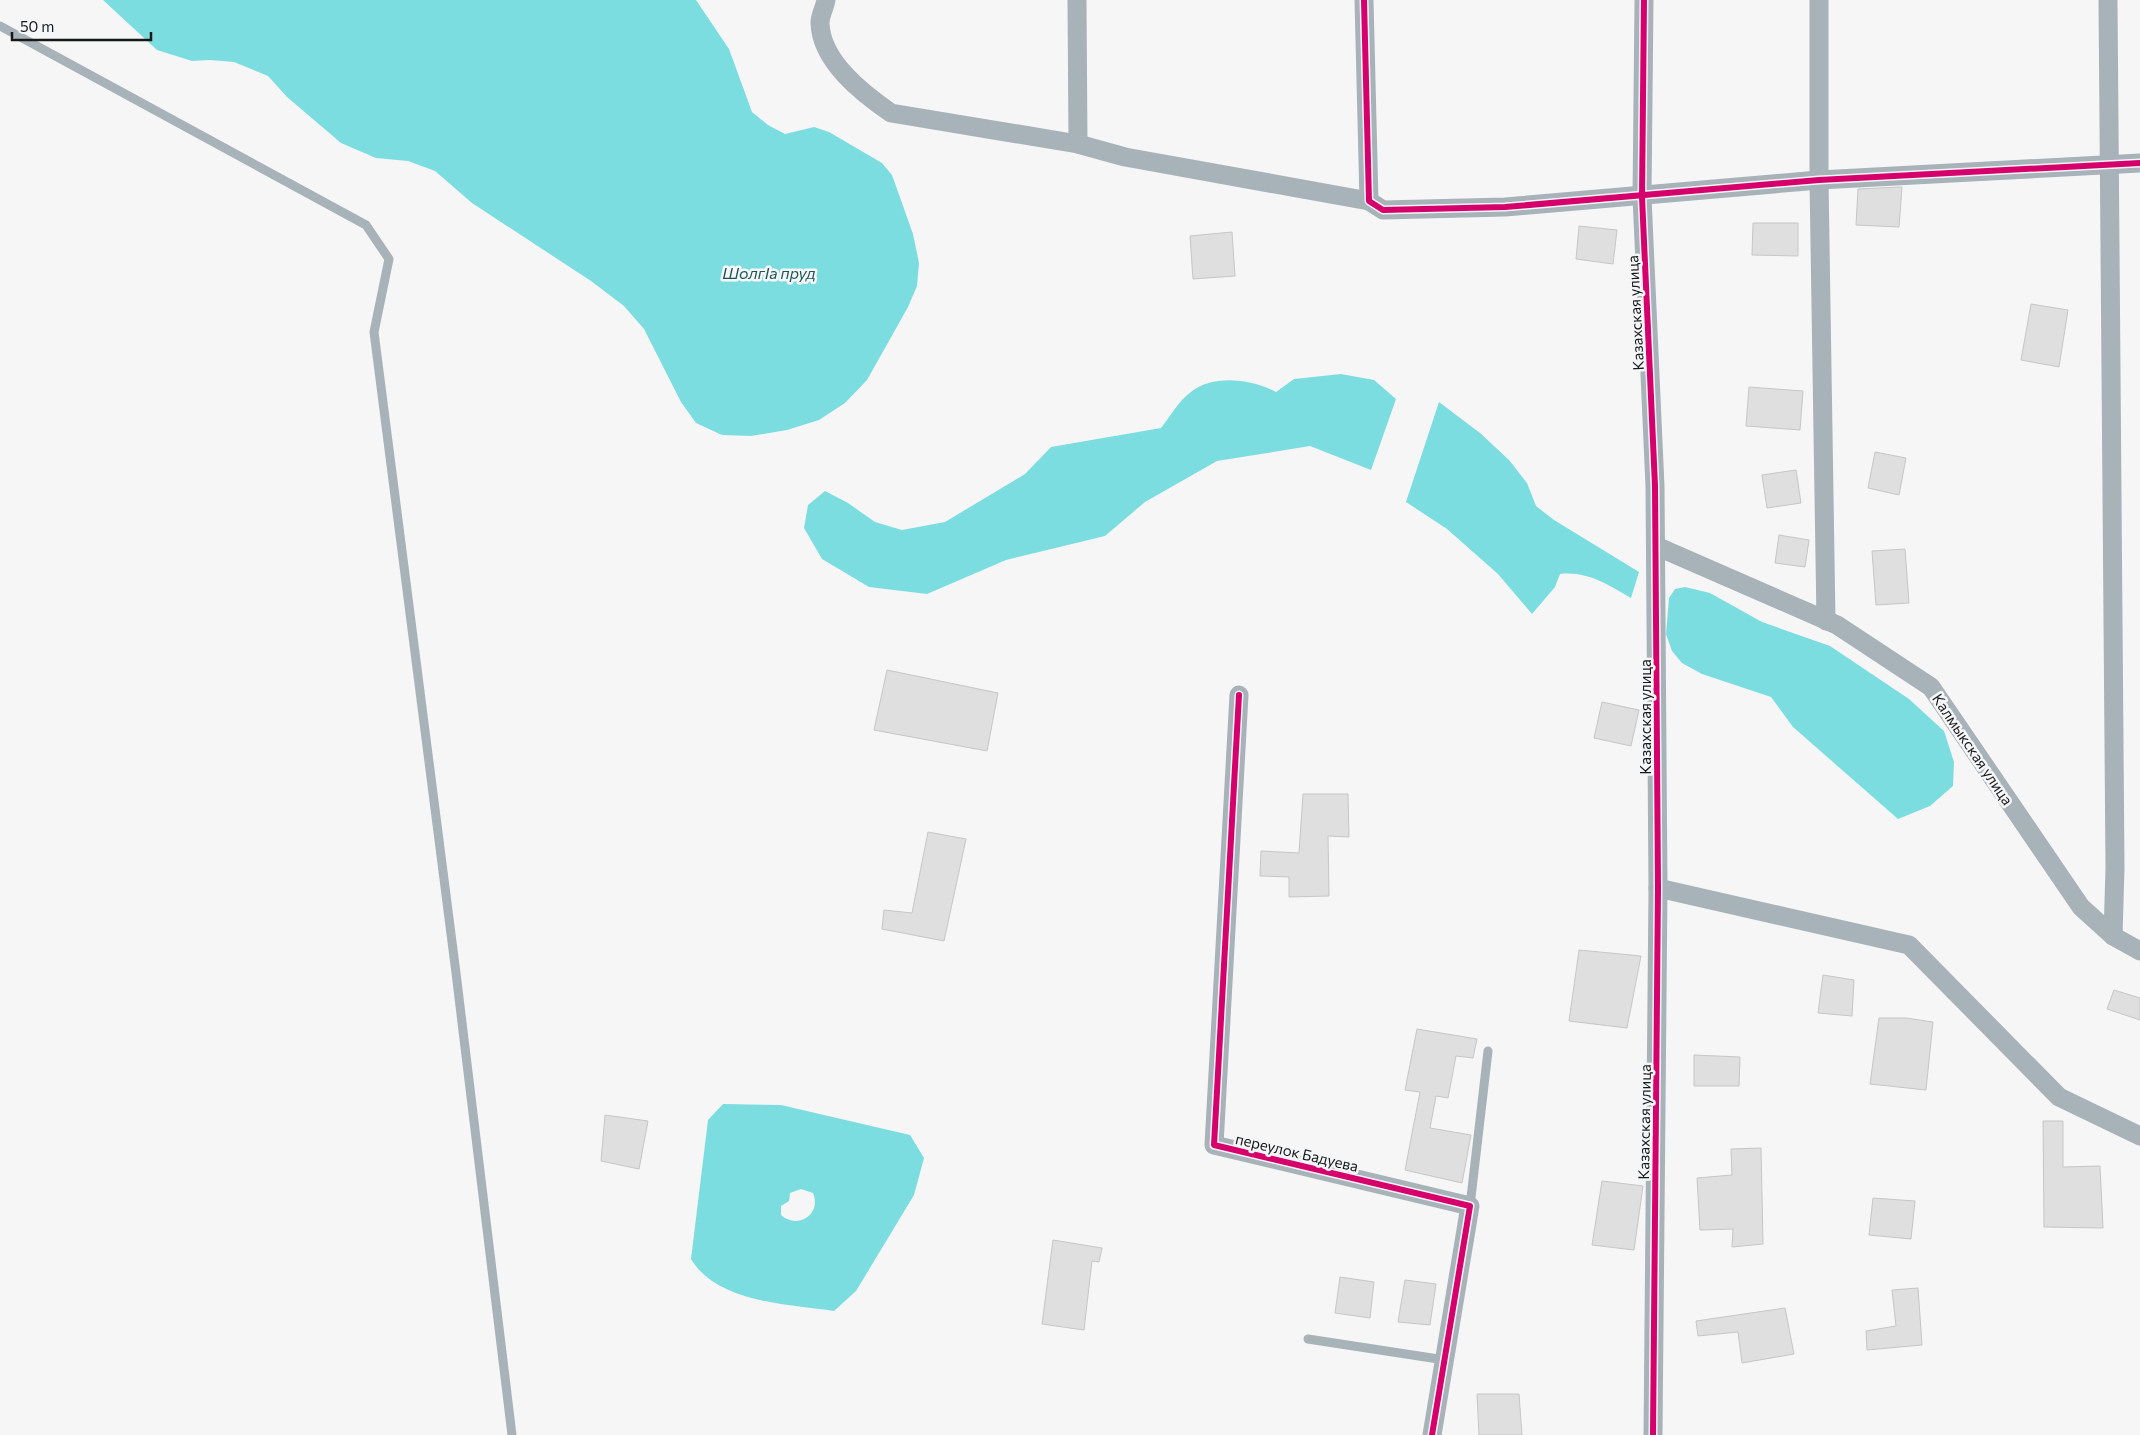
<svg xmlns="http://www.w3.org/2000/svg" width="2140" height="1435" viewBox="0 0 2140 1435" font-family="Commissioner,sans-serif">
	<rect width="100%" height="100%" fill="#f6f6f7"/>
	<!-- water -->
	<g fill="#7cdde0" fill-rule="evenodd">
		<polygon points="103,0 696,0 729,49 752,112 768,125 785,134 814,127 829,132 882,163 892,175 913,234 919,263 917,286 908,307 867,380 845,403 819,420 787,430 751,436 722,435 696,423 681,402 644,329 624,306 591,281 472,203 435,171 408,161 376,158 341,143 287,97 268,76 234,62 210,60 192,61 157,50"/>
		<path d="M1341,374L1374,380L1396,399L1371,470L1310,446L1217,461L1145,502L1105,536L1006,560L927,594L869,587L822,559L804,528L808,505L825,491L848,503L875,522L902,530L945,522L1025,474L1051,447L1161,428C1170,417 1179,400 1191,392C1213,374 1252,379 1276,392L1294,379Z"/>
		<path d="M1439,402L1480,433L1509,460L1527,483L1536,506L1554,520L1639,572L1631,598C1608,585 1588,571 1560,574L1555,587L1532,614L1498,574L1447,529L1406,502Z"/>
		<polygon points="1685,587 1710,593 1762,622 1830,646 1909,699 1944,731 1954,762 1953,786 1930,806 1898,819 1793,727 1771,697 1702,674 1682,663 1672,651 1666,634 1669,598 1675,589"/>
		<path d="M723,1104L781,1105L910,1135L924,1158L914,1195L856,1291L834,1311C788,1304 717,1303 691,1259L708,1120ZM801,1189L813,1193C822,1214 798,1230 781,1215V1206L789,1201L790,1193Z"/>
	</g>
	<!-- building -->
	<g fill="#dfdfe0" stroke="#c6c6c7">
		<polygon points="1899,187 1902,187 1899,227 1856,225 1858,189"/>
		<polygon points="1753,223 1798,223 1798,256 1752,255"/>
		<polygon points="1579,226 1617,230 1613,264 1576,259"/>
		<polygon points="1232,232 1235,276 1193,279 1190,236"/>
		<polygon points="2031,304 2068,310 2059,367 2021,360"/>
		<polygon points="1749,387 1803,391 1800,430 1746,426"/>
		<polygon points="1875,452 1906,458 1899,495 1868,488"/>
		<polygon points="1796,470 1801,503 1767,508 1762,475"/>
		<polygon points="1779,535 1809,540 1805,567 1775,563"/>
		<polygon points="1905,549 1909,603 1876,605 1872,551"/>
		<polygon points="887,670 998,693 987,751 874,730"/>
		<polygon points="1602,702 1639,710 1631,746 1594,738"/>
		<polygon points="1303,794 1348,794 1349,837 1328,836 1329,896 1289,897 1289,877 1260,876 1261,851 1299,853"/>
		<polygon points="928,832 966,839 944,941 882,929 884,910 912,913"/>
		<polygon points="1579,950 1641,956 1627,1028 1569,1021"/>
		<polygon points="1823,975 1854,980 1852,1016 1818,1013"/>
		<polygon points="2114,990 2140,998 2140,1020 2107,1009"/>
		<polygon points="1879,1018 1906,1018 1933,1022 1926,1090 1870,1084"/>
		<polygon points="1417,1029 1477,1039 1473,1058 1456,1056 1448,1098 1436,1096 1430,1128 1471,1135 1462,1183 1405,1170 1420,1092 1405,1090"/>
		<polygon points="1694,1055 1740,1057 1739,1086 1694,1086"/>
		<polygon points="605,1115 648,1121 639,1169 601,1161"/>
		<polygon points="2043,1121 2063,1121 2063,1167 2100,1166 2103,1228 2044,1227"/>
		<polygon points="1761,1148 1763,1244 1732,1247 1733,1229 1700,1230 1697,1178 1732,1175 1731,1149"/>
		<polygon points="1602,1181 1643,1186 1634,1250 1592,1245"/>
		<polygon points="1873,1198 1915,1201 1911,1239 1869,1235"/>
		<polygon points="1053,1240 1102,1248 1099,1262 1092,1261 1084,1330 1042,1324"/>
		<polygon points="1340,1277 1374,1282 1370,1318 1335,1313"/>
		<polygon points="1405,1280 1436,1284 1430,1325 1398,1322"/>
		<polygon points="1918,1288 1922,1345 1867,1350 1866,1331 1896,1326 1892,1290"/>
		<polygon points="1785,1308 1794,1354 1742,1363 1738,1332 1698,1336 1696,1321"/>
		<polygon points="1477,1394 1519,1394 1522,1435 1479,1435"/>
	</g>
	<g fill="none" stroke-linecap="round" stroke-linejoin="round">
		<!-- service -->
		<g stroke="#a8b2b9" stroke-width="9">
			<polyline points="0,26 366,225 389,259 374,332 456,973 512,1435"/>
			<polyline points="1470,1206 1488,1051"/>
			<polyline points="1308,1339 1445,1360"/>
		</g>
		<!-- minor -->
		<g stroke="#a8b2b9" stroke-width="19">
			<path d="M826,0C825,7 820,15 820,23C821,61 862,93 891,113L1078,144L1125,157L1369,201"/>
			<polyline points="1077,0 1078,144"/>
			<polyline points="1364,0 1369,201 1383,210 1505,207 1819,180 2140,163"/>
			<polyline points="1644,0 1642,197 1655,486 1658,888 1653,1435"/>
			<polyline points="1819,0 1819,180 1826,621"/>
			<polyline points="2108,0 2115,868 2113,936"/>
			<polyline points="1656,546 1837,625 1931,687 2081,907 2113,936 2140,951"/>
			<polyline points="1239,695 1214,1145 1470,1206 1432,1435"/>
			<polyline points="1658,888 1909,945 2059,1097 2140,1136"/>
		</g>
		<defs>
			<g id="cycleway">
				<polyline points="1364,0 1369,201 1383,210 1505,207 1819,180 2140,163"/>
				<polyline points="1644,0 1642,197 1655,486 1658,888 1653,1435"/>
				<polyline points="1239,695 1214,1145 1470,1206 1432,1435"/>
			</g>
		</defs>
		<!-- cycleway casing -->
		<use href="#cycleway" stroke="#f5f6f8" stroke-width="9"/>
		<!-- cycleway -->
		<use href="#cycleway" stroke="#d6006c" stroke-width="6"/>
	</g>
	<g text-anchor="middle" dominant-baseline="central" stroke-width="5" stroke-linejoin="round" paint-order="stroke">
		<!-- street labels -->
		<g font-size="15" fill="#171818" stroke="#f5f6f8">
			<text transform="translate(1635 313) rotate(-93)">Казахская улица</text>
			<text transform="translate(1645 717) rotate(-90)">Казахская улица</text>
			<text transform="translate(1973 749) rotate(56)">Калмыкская улица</text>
			<text transform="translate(1644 1122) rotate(-89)">Казахская улица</text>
			<text transform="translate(1297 1152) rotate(13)">переулок Бадуева</text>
		</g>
		<!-- water labels -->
		<g font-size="16" font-style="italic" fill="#1c5657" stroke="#f5f6f8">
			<text x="769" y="272">ШолгIа пруд</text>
		</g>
	</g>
	<!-- scale -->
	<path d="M12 32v8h139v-8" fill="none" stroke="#171818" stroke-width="2.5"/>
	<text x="20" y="32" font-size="15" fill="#171818" stroke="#f5f6f8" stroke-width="4" paint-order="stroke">50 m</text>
</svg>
